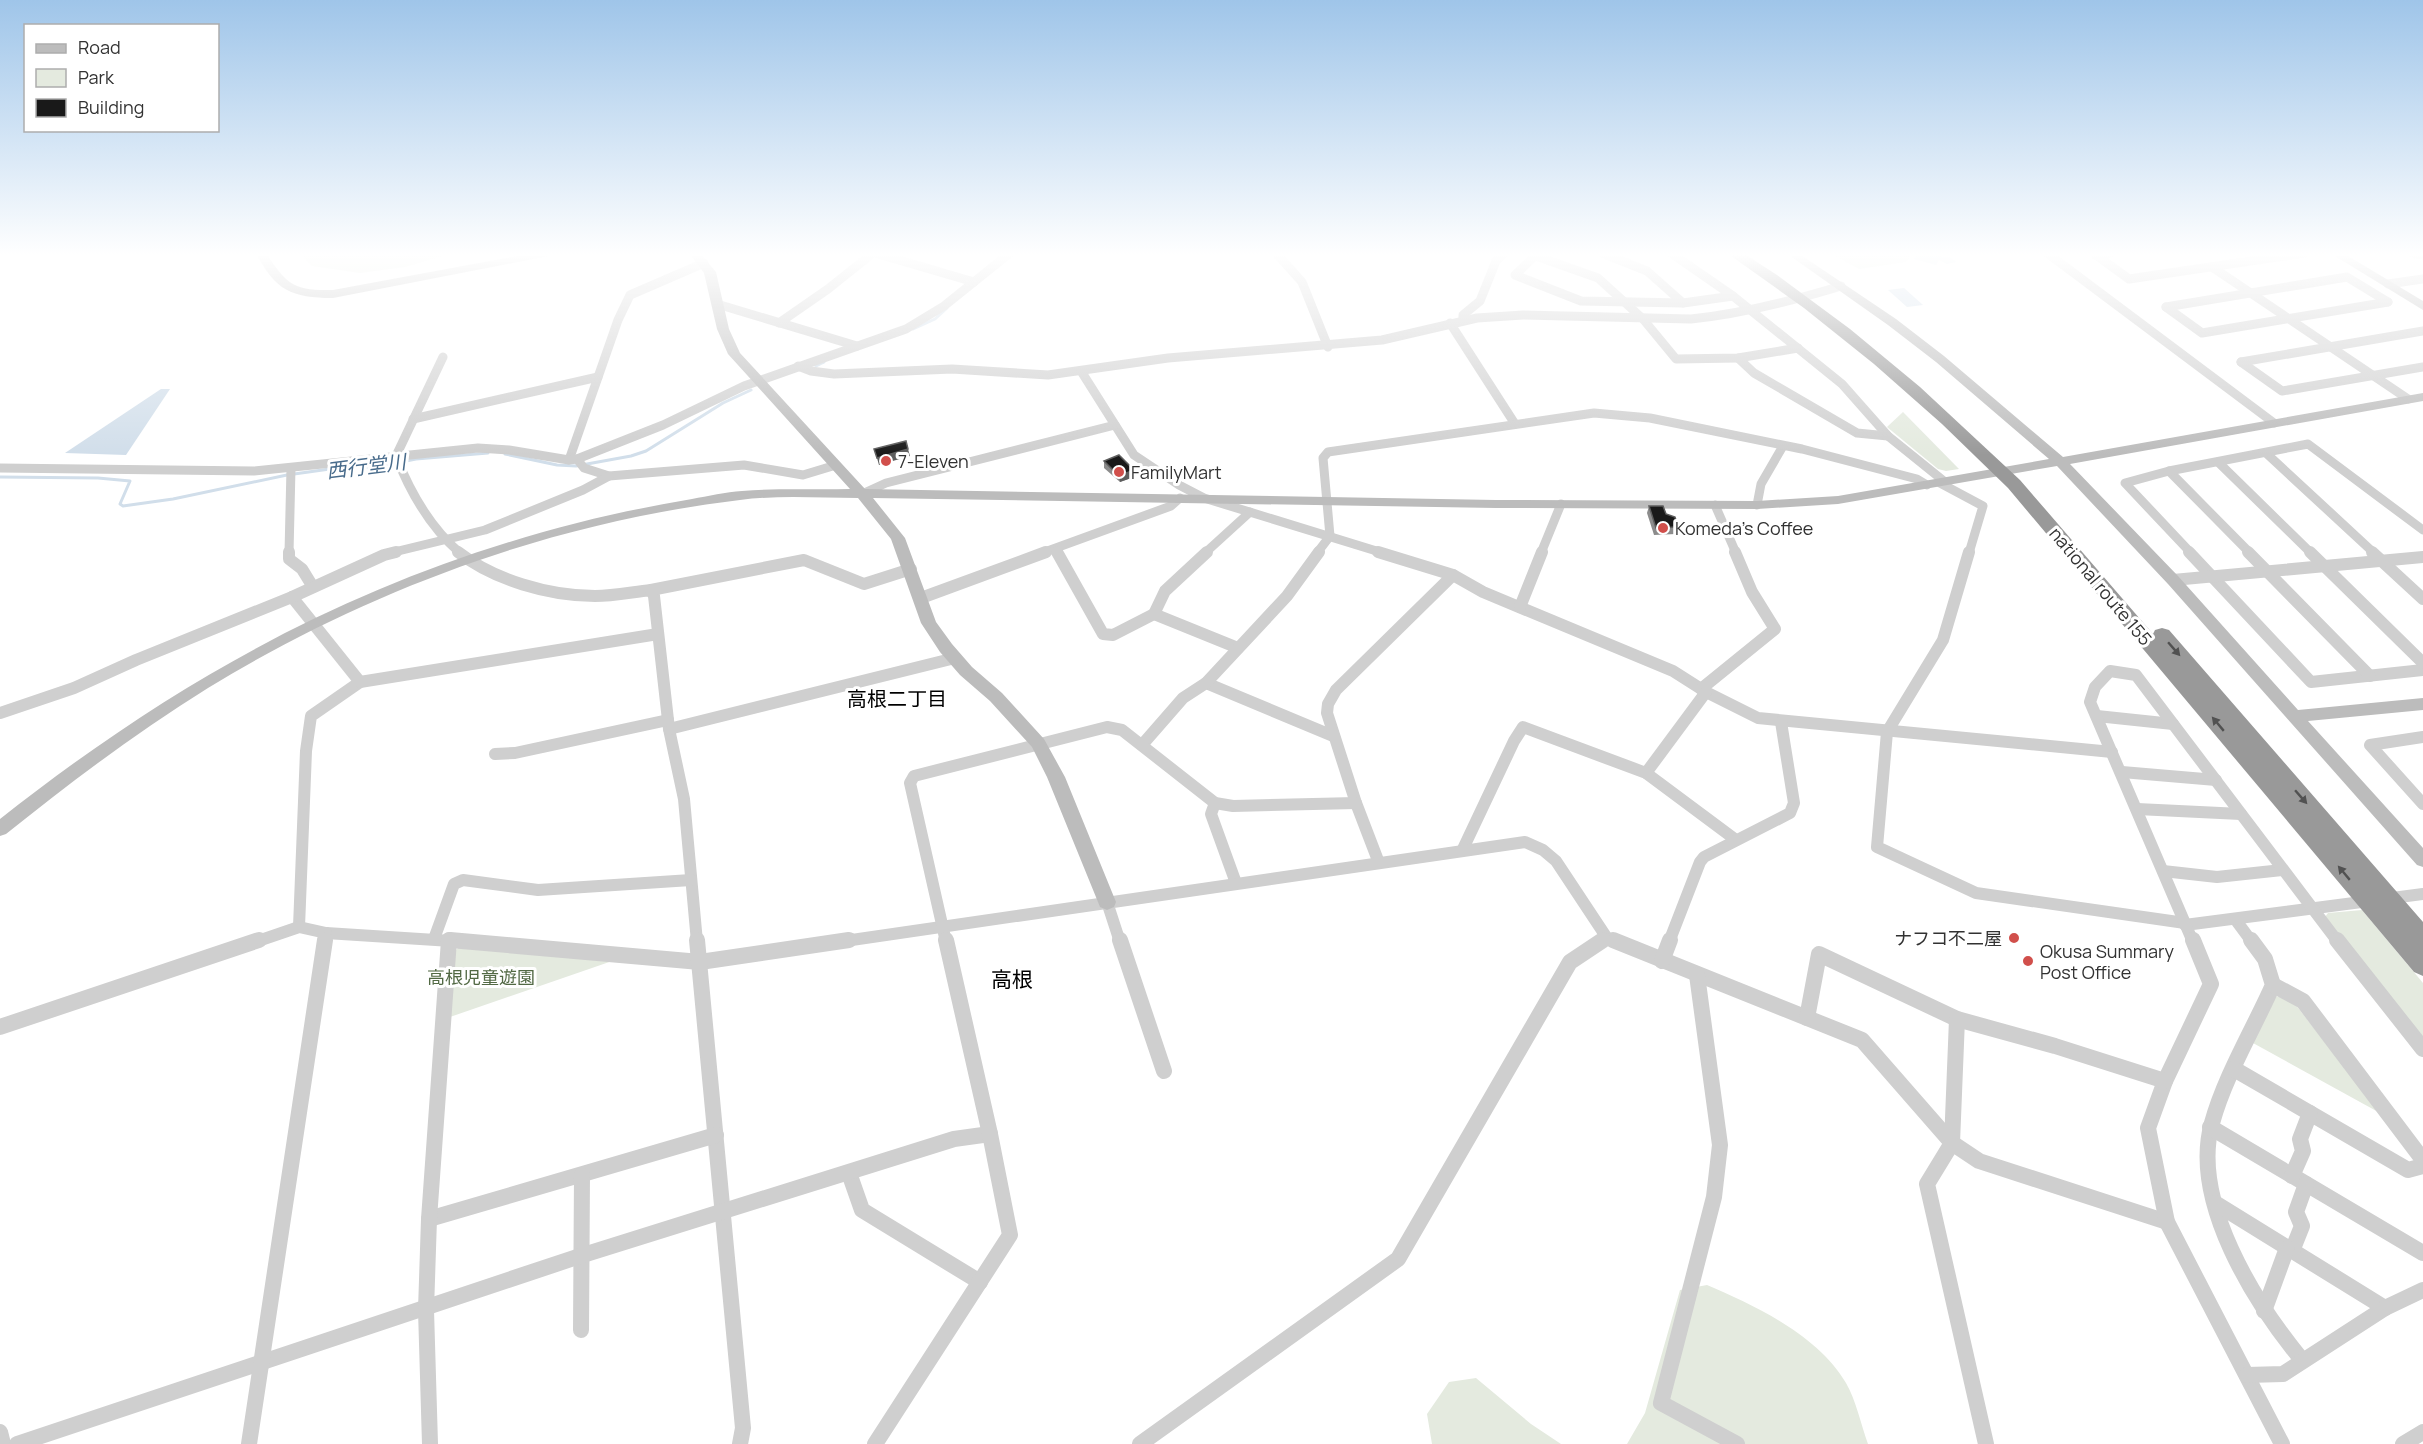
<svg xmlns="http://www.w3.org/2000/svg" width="2423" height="1444" viewBox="0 0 2423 1444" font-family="Manrope,'Noto Sans JP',sans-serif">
	<rect width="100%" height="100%" fill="#fff"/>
	<!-- green -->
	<g fill="#e4eadf">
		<polygon points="299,253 453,253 405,267 360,273 312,266"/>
		<polygon points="1830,253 1913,253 1906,262 1859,269"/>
		<polygon points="1903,412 1959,469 1946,471 1938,469 1887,427"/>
		<polygon points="2362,910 2423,983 2423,1039 2325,917 2328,913"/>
		<polygon points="460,947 618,959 450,1017 454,951"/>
		<polygon points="2275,996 2292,1000 2380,1113 2253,1043"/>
		<path d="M1707,1285C1756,1306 1818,1335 1846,1383C1856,1400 1861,1425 1868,1444H1627L1645,1413L1680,1290Z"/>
		<polygon points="1476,1378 1531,1424 1561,1444 1432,1444 1427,1414 1449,1382"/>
	</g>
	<!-- water -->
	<g fill="#d1deea">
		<polygon points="1919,253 1944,253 1941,257 1950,257 1956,262 1947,264 1939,260 1936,265 1914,259"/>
		<polygon points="1904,288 1923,305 1907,307 1888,290"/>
		<polygon points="161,389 170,389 126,455 65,453"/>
	</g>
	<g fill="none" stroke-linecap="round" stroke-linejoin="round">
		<!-- stream -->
		<g stroke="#d1deea" stroke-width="3">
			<polyline points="913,329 935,319 947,308"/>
			<polyline points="816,366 824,362"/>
			<polyline points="505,454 557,465 576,466 631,456 646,451 723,403 751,390"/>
			<polyline points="0,477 98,478 130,481 120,504 123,506 173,499 287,475 344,467 376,467 416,459 488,453"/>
		</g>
		<!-- street-far2 -->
		<g stroke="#cfcfcf" stroke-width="9">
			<polyline points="875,253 974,282"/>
			<polyline points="1276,253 1302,282 1328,347"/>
			<polyline points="1538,253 1515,275 1581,301 1683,303 1733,296"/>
			<polyline points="1602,253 1647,271 1683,303"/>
			<polyline points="1671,253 1733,296 1842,384 1888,436 1945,482"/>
			<polyline points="2047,253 2274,423"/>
			<polyline points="2412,253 2423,255"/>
			<polyline points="2096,255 2129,279 2305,253"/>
			<polyline points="2096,255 2111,253"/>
			<polyline points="1536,256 1598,278 1643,319 1676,359 1738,358 1798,348"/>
			<polyline points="2212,267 2408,399"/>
			<polyline points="2388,284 2423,279"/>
			<polyline points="717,304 857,346"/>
			<polyline points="2166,307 2202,333 2388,302"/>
			<polyline points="2166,307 2347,277 2388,302"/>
			<polyline points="1463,320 1463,315 1480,301 1496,261 1504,253"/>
			<polyline points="779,323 828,289 873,253"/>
			<polyline points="1450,323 1515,424"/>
			<path d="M443,357L396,456C410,492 431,528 460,553"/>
			<polyline points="1738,358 1754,373 1857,433 1888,436"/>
			<polyline points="2241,362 2282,391 2423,367"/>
			<polyline points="2241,362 2423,331"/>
			<path d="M798,366L811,371L834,374L952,369L1048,375L1168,358L1382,340L1477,318L1523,315L1691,319C1742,314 1792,301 1841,286"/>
			<polyline points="1081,371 1134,455 1179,485 1204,498 1383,553"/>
			<polyline points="413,419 598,377"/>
			<polyline points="2266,453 2374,553"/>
			<polyline points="577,459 584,468 609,476 744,465 803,475 836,465"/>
			<polyline points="569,460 618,320 630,295 704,263"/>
			<polyline points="2218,462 2311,553"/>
			<polyline points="0,468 254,471 478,448 509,450 569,460 577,459 663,425 744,386 906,329 944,306 1010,253"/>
			<polyline points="2169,471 2250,553"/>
			<polyline points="1940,483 1983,506 1969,553"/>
			<polyline points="862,494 886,483 1115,425"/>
			<polyline points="1715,505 1736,553"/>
			<polyline points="1757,505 1761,484 1783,446"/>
			<polyline points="1055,549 1058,553"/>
			<polyline points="289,553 291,468"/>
			<polyline points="390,553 485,530 583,490 609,476"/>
			<polyline points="1042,553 1171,506 1180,498"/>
			<polyline points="1205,553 1250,512"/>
			<polyline points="1317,553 1330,536 1323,458 1328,452 1594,413 1650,418 1802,449 1917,479 1927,485"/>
			<polyline points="1541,553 1561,504"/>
			<polyline points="2191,553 2125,483 2169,471 2308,444 2423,530"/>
		</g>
		<!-- street-far1 -->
		<g stroke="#cfcfcf" stroke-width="12">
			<polyline points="289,552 289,559 302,569 313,587"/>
			<path d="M458,552C494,580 549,596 595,596C614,596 632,592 651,590L654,596L669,729L684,799L697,942"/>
			<polyline points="1057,552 1103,634 1113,635 1154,614 1238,648"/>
			<polyline points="1378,552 1453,575 1483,592 1673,671 1706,692 1758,718 2112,752"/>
			<polyline points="1969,552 1943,640 1887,732 1877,847 1976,893 2185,923"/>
			<polyline points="2189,552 2311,682 2423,670"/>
			<polyline points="2248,552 2370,676"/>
			<polyline points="2310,552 2423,663"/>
			<polyline points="2372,552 2423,599"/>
			<polyline points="2173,580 2423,557"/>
			<polyline points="651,590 804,560 864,584 911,569"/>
			<polyline points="292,597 360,682 311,716 306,751 299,927"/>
			<polyline points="921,598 1046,552"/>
			<polyline points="1520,607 1542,552"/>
			<polyline points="1154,614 1165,591 1207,552"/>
			<polyline points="360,682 658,634"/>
			<polyline points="1206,683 1333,736"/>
			<polyline points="1701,689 1775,629 1752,592 1735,552"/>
			<polyline points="0,713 74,688 136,660 292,597 384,555 396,552"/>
			<polyline points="2097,716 2173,724"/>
			<polyline points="669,729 955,658"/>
			<polyline points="2423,737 2370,745 2423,804"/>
			<polyline points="1142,745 1183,698 1206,683 1287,596 1319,552"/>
			<polyline points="495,754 515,753 668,720"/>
			<polyline points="2122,772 2216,780"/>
			<polyline points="1646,773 1706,692"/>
			<polyline points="1215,803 1211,814 1236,883"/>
			<polyline points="2137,809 2241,814"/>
			<polyline points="1462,851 1514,741 1523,727 1646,773 1736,840"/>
			<polyline points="1379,863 1356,803 1327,713 1328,704 1336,690 1453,575"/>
			<polyline points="2163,871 2217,877 2282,870"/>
			<polyline points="1107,902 1120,942"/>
			<polyline points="2235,919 2252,942"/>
			<polyline points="2185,925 2423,894"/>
			<polyline points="434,939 454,884 463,880 538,890 691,880"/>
			<polyline points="255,942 299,927 326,933 467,942"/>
			<polyline points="325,942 326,933"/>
			<polyline points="838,942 1525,842 1543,850 1556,861 1607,938 1617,942"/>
			<polyline points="946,942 910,783 914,776 1107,727 1122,730 1215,803 1233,806 1356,803"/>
			<polyline points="1601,942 1607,938"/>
			<polyline points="1669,942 1700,862 1704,857 1790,813 1794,803 1781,722"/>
			<polyline points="2193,942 2090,702 2095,687 2110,671 2136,675 2338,942"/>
		</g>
		<!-- street -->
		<g stroke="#cfcfcf" stroke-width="16">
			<polyline points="450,940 700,962 849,940"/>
			<polyline points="697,940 743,1428 740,1444"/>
			<polyline points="1120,940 1164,1071"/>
			<polyline points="1613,940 1862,1040 1952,1143 1979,1161 2167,1222"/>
			<polyline points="2193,940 2211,984 2165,1081 2148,1128 2167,1222 2282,1444"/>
			<path d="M2251,940L2265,959L2273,985C2253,1030 2225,1076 2212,1123C2190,1201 2255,1303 2302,1360"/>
			<polyline points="2337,940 2423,1049"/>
			<polyline points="1662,961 1670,940"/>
			<polyline points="1697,975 1720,1145 1714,1197 1661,1403 1737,1444"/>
			<polyline points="2273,985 2303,1001 2423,1160"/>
			<polyline points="1807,1018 1819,954 1957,1019 2055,1046 2165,1081"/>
			<polyline points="1957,1019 1952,1143 1927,1184 1986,1444"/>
			<polyline points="0,1027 259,940"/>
			<polyline points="2234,1069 2408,1170 2423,1166"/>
			<polyline points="2210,1127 2423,1253"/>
			<polyline points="849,1173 862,1210 980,1282"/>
			<polyline points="2292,1176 2303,1151 2300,1139 2310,1113"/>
			<polyline points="2215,1203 2385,1308"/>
			<polyline points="429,1219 716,1135"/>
			<polyline points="2292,1251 2302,1226 2296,1212 2306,1184"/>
			<polyline points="2264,1311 2287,1248"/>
			<polyline points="581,1330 582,1175"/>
			<polyline points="2247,1375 2283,1374 2385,1308 2423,1290"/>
			<polyline points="0,1432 3,1444"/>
			<polyline points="17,1444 580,1256 954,1139 990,1134"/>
			<polyline points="249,1444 325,940"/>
			<polyline points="430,1444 426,1310 429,1219 449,940"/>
			<polyline points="875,1444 1010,1235 990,1134 946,940"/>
			<polyline points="1140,1444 1398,1259 1570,962 1603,940"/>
			<polyline points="2403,1444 2423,1432"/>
		</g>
		<!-- secondary -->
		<g fill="#bcbcbc" fill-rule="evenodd">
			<path d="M256,253H266C287,285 294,291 333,290L533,253H555L549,256L333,298C291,298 275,290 256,253Z"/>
			<path d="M689,253H700L716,272L729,329L740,353L865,489L1496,500L1757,501L1838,496L2049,459L1936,362L1888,325L1786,253H1798L1896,319L1944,356L2063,457L2423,393V401L2070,464L2178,576L2298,710L2423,698V710L2308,721L2423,848V867L2417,865L2168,584L2057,466L1838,504L1757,509L1496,508L873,498L905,538L936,622L952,644L972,667L1002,693L1044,739L1065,777L1116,902L1114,907L1107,910L1100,907L1098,902L1047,777L1032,747L990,701L960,675L940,652L921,623L891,539L858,498C819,498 778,495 740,500C553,522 368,590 208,688C137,732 71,782 6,834L0,836V819C177,679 358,579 577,523C615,513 653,506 692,499C708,496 726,492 742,491C778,488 814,490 850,489L728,354L717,329L704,273Z"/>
			<polygon points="2330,253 2343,253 2423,301 2423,310"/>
		</g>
		<!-- highway -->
		<polygon fill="#999" fill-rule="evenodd" points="1727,253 1743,253 1777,275 1850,329 1920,387 2020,480 2153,634 2155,630 2162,628 2169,630 2423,922 2423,976 2414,972 2008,488 1942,424 1874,364 1804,308"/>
	</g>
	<!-- wall -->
	<g fill="#8c8c8c">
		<polygon points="1104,461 1134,477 1120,482 1104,468"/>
		<polygon points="1649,506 1666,514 1678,527 1676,534 1654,535 1647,513"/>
	</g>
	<!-- shaded-wall -->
	<g fill="#5e5e5e">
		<polygon points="908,449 910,456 879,465 877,458"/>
		<polygon points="1134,470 1134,477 1120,482 1119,476"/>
	</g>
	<!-- building -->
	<g fill="#191919" stroke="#5e5e5e" stroke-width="1.5">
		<polygon points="906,441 908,449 877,458 874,449"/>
		<polygon points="1119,455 1134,470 1119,476 1104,461"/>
		<polygon points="1649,506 1663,506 1666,514 1675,517 1678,527 1656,528"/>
	</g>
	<!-- one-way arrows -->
	<defs><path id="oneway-solid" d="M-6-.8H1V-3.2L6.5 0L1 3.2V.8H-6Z" transform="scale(1.5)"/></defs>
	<g fill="#515151">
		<use href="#oneway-solid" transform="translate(2174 649) rotate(49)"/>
		<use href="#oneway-solid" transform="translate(2218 724) rotate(-130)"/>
		<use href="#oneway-solid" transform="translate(2301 797) rotate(49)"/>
		<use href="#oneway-solid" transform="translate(2344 873) rotate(-130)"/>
	</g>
	<!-- sky -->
	<linearGradient id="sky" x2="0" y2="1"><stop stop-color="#9fc5e9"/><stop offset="0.56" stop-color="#fff"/><stop offset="1" stop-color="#fff" stop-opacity="0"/></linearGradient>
	<rect width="2423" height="455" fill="url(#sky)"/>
	<!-- markers -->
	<g fill="#d14f4b" stroke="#fff" stroke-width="2">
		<circle cx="886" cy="461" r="6"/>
		<circle cx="1119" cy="472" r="6"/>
		<circle cx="1663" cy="528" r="6"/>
		<circle cx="2014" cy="938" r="6"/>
		<circle cx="2028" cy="961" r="6"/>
	</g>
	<g text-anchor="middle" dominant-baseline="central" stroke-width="6" stroke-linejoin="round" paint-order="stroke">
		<!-- poi labels -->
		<g font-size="18" fill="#323232" stroke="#fff" text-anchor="start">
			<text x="898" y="461">7-Eleven</text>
			<text x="1131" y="472">FamilyMart</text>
			<text x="1675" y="528">Komeda's Coffee</text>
			<text x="2002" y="938" text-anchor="end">ナフコ不二屋</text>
			<text x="2040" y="951">Okusa Summary<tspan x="2040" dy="21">Post Office</tspan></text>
		</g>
		<!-- street labels -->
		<g font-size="18" fill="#323232" stroke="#fff">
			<text transform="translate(2101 586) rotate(50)">national route 155</text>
		</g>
		<!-- park labels -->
		<g font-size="18" fill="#526944" stroke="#fff">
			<text x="481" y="977">高根児童遊園</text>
		</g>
		<!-- water labels -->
		<g font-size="20" font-style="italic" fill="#486b8b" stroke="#fff">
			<text transform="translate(366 466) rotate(-7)">西行堂川</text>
		</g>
		<!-- neighbourhood labels -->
		<g font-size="20" fill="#000" stroke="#fff">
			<text x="897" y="698">高根二丁目</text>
		</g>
		<!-- quarter labels -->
		<g font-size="21" fill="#000" stroke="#fff">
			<text x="1012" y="979">高根</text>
		</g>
	</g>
	<!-- legend -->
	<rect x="24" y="24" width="195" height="108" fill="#ffffff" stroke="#adadad" stroke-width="1.5"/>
	<rect x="36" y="44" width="30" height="9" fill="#bcbcbc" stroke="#adadad" stroke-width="1.5"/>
	<text x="78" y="54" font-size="18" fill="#323232">Road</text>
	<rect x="36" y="69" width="30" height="18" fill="#e4eadf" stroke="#adadad" stroke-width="1.5"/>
	<text x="78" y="84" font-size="18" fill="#323232">Park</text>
	<rect x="36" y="99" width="30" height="18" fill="#191919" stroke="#adadad" stroke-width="1.5"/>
	<text x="78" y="114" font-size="18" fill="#323232">Building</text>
</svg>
